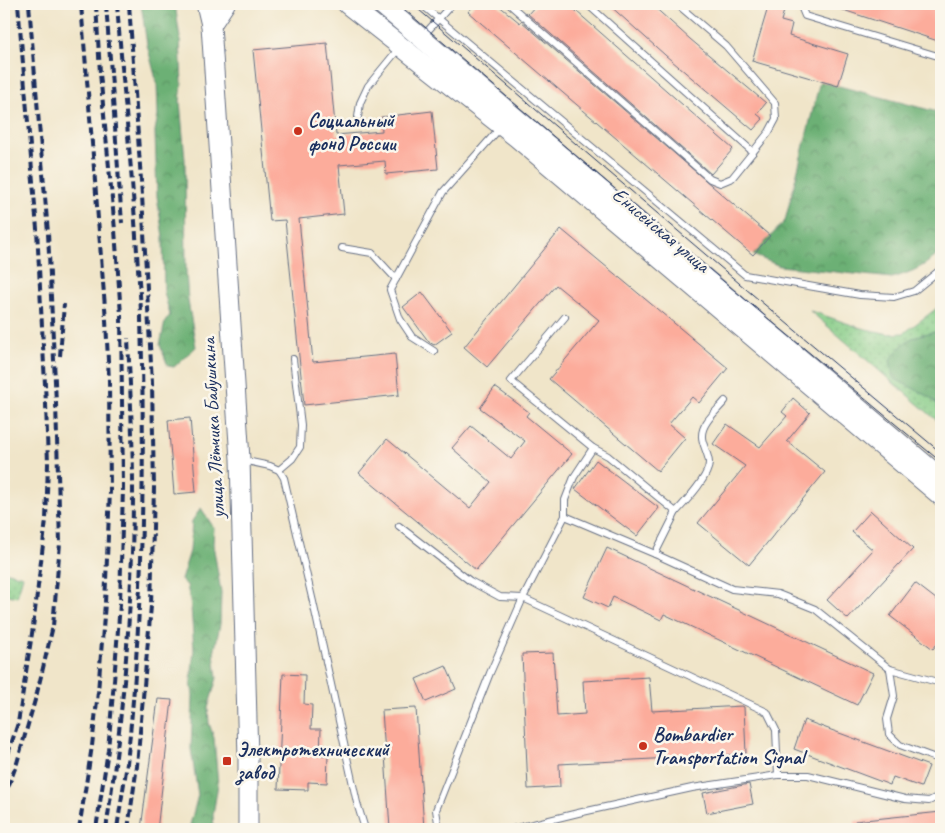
<svg xmlns="http://www.w3.org/2000/svg" width="945" height="833" viewBox="0 0 945 833" font-family="Caveat,sans-serif">
	<defs>
		<pattern id="grass-dots" width="8" height="8" patternUnits="userSpaceOnUse" patternTransform="scale(1.25)"><rect width="8" height="8" fill="#86cc87"/><path d="M2 2h.1M6 6h.1" fill="none" stroke="#6da672" stroke-width="1.8" stroke-linecap="round"/></pattern>
		<pattern id="forest-crowns" width="20" height="18" patternUnits="userSpaceOnUse" patternTransform="scale(1.25)"><rect width="20" height="18" fill="#6cb074"/><path d="M2 6a3 3 0 1 1 6 0M12 15a3 3 0 1 1 6 0" fill="none" stroke="#589062"/></pattern>
	</defs>
	<rect width="100%" height="100%" fill="#fbf7ec"/>
	<filter id="ink" filterUnits="userSpaceOnUse"><feTurbulence type="fractalNoise" baseFrequency=".02" numOctaves="2"/><feDisplacementMap in="SourceGraphic" scale="10" xChannelSelector="R" yChannelSelector="G"/><feConvolveMatrix kernelMatrix="1 2 1 2 8 2 1 2 1" color-interpolation-filters="sRGB"/></filter>
	<filter id="wash" filterUnits="userSpaceOnUse"><feTurbulence type="fractalNoise" baseFrequency=".0096" numOctaves="4" result="noise"/><feDisplacementMap in="SourceGraphic" scale="20" xChannelSelector="R" yChannelSelector="G"/><feGaussianBlur stdDeviation="1.12" result="paint"/><feColorMatrix in="noise" values="0 0 0 0 0 0 0 0 0 0 0 0 0 0 0 0 0 1.4 0 .05"/><feComposite in="paint" operator="in"/></filter>
	<g filter="url(#wash)">
		<rect width="100%" height="100%" fill="#f0e5c9"/>
		<!-- grass -->
		<g fill="url(#grass-dots)" stroke="#507e72">
			<polygon points="941,305 941,424 810,311 817,313 861,328 889,334 904,333"/>
			<polygon points="4,571 23,576 17,597 4,594"/>
		</g>
		<!-- forest -->
		<g fill="url(#forest-crowns)" stroke="#447069">
			<polygon points="141,4 175,4 180,38 182,85 180,101 185,160 186,271 188,301 196,347 174,367 168,366 160,345 165,322 170,315 164,292 163,237 157,196 155,131 158,115 157,83 147,45"/>
			<path d="M820,81L941,113V252C925,266 913,272 892,278L780,266L753,255L785,221Z"/>
			<path d="M936,332L941,336V413L939,411L937,404L928,396L893,378L890,360C904,341 911,335 936,332Z"/>
			<polygon points="201,508 214,528 213,544 221,592 220,624 214,654 217,678 208,708 209,723 214,738 218,784 213,815 214,829 189,829 198,795 191,749 193,696 191,681 194,650 191,607 187,585 181,580 190,551 192,521"/>
		</g>
		<g id="blocks">
			<!-- building -->
			<g fill="#fcac9b">
				<polygon points="475,4 497,4 520,23 521,21 770,236 753,255 468,12"/>
				<polygon points="537,4 568,4 733,149 711,174 528,14"/>
				<polygon points="608,4 651,4 690,39 766,103 757,114 763,119 753,130 665,55"/>
				<polygon points="769,4 786,4 781,21 792,24 789,36 848,54 838,86 752,61"/>
				<polygon points="831,4 941,4 941,42 831,6"/>
				<polygon points="327,43 336,135 382,131 381,117 432,111 438,169 386,174 385,161 339,165 344,214 299,219 313,362 395,354 399,395 304,405 285,220 270,221 253,50"/>
				<polygon points="561,229 728,368 699,403 692,397 669,424 685,438 658,471 549,379 599,320 556,285 487,367 464,347"/>
				<polygon points="422,292 452,332 434,345 429,342 403,307"/>
				<polygon points="495,387 529,412 526,416 572,454 476,570 359,473 387,439 470,508 491,482 452,448 471,426 511,459 525,441 480,408"/>
				<polygon points="793,398 810,413 787,441 825,472 749,565 698,523 745,466 713,444 727,424 760,447 787,416 782,412"/>
				<polygon points="190,418 196,492 174,494 168,420"/>
				<polygon points="596,460 659,508 637,536 575,489"/>
				<polygon points="871,511 913,549 848,619 827,600 873,550 852,532"/>
				<polygon points="607,548 873,673 857,705 664,614 661,620 613,597 608,608 584,597"/>
				<polygon points="915,583 941,603 941,639 933,649 890,616"/>
				<polygon points="553,653 557,716 585,714 583,681 649,677 652,711 742,706 744,707 746,754 559,764 560,787 528,789 522,654"/>
				<polygon points="446,666 456,689 426,702 416,679"/>
				<polygon points="283,674 305,675 304,704 312,705 311,729 321,729 320,755 328,755 327,783 308,782 308,790 278,789"/>
				<polygon points="158,699 172,700 158,822 157,829 141,829"/>
				<polygon points="416,708 424,829 390,829 382,710"/>
				<polygon points="804,720 929,766 921,787 893,777 890,785 794,749"/>
				<polygon points="749,784 753,804 707,813 703,793"/>
				<polygon points="941,812 941,829 855,829 855,821"/>
			</g>
		</g>
	</g>
	<g filter="url(#ink)">
		<use href="#blocks" fill-opacity="0" stroke="#666f83" stroke-width="1"/>
		<g fill="none" stroke-linecap="round" stroke-linejoin="round">
			<defs>
				<g id="lane">
					<polyline points="421,4 745,275 860,295 894,297 914,291 941,269"/>
					<polyline points="509,4 710,179 720,183 732,178 769,132 776,119 775,103 726,46 677,4"/>
					<polyline points="587,4 753,152"/>
					<polyline points="800,4 805,16 941,57"/>
					<polyline points="423,36 452,4"/>
					<polyline points="358,117 360,103 368,86 400,47"/>
					<polyline points="342,248 372,253 396,279"/>
					<path d="M565,317L511,381L593,448L608,456L676,512C686,501 709,477 709,463C709,455 702,444 702,437C701,423 717,411 725,401"/>
					<polyline points="434,351 412,337 400,319 390,290 443,192 501,127"/>
					<polyline points="242,460 270,466 279,470 284,478 313,602 357,803 365,829"/>
					<polyline points="279,470 292,459 300,447 301,425 293,359"/>
					<polyline points="565,516 655,554 676,512"/>
					<polyline points="399,526 470,581 500,597 523,598 565,516 565,500 574,477 593,448"/>
					<polyline points="655,554 732,589 778,594 815,609 890,669 941,683"/>
					<polyline points="890,669 894,696 887,719 889,734 900,745 941,760"/>
					<polyline points="439,829 436,810 490,673 523,598 767,712 776,730 778,775 808,775 905,799 929,801 941,795"/>
					<polyline points="513,829 578,813 692,788 778,775"/>
				</g>
				<g id="secondary">
					<polyline points="206,4 211,25 240,459 248,758 248,829"/>
					<polyline points="347,4 516,137 941,496"/>
					<polyline points="381,4 941,478"/>
					<polyline points="211,25 225,4"/>
				</g>
			</defs>
			<!-- lane casing -->
			<use href="#lane" stroke="#666f83" stroke-width="8"/>
			<!-- secondary casing -->
			<use href="#secondary" stroke="#666f83" stroke-width="21"/>
			<!-- lane -->
			<use href="#lane" stroke="#fff" stroke-width="6"/>
			<!-- secondary -->
			<use href="#secondary" stroke="#fff" stroke-width="19"/>
			<!-- tram -->
			<g stroke="#1b2f5e" stroke-width="1">
				<polyline points="398,4 723,281 941,462"/>
				<polyline points="412,4 746,289 939,451"/>
			</g>
			<!-- rail -->
			<g stroke="#1b2f5e" stroke-width="4" stroke-dasharray="8 4" stroke-linecap="butt">
				<polyline points="96,4 100,73 115,230 121,315 123,487 120,604 114,681 108,750 96,829"/>
				<polyline points="106,4 122,223"/>
				<path d="M117,4C123,87 132,169 137,252C138,275 141,297 141,319C145,467 143,616 127,763C124,785 120,807 117,829"/>
				<polyline points="60,356 64,304"/>
				<polyline points="4,766 18,723 33,627 46,520 48,464 46,404 37,229 18,4"/>
				<polyline points="4,798 17,763 37,693 53,626 60,543 56,403 48,233 29,4"/>
				<polyline points="79,829 92,746 98,692 105,603 110,491 109,381 106,320 81,4"/>
				<path d="M106,829C123,717 133,603 133,490C133,439 130,388 128,338"/>
				<polyline points="128,829 137,766 151,606 154,488 152,383 142,195 129,4"/>
			</g>
		</g>
	</g>
	<!-- markers -->
	<g fill="#c8321e" stroke="#fbf7ec" stroke-width="2">
		<circle cx="298" cy="131" r="5"/>
		<circle cx="643" cy="746" r="5"/>
		<rect x="222" y="756" width="10" height="10" rx="2.5"/>
	</g>
	<g text-anchor="middle" dominant-baseline="central" stroke-width="5" stroke-linejoin="round" paint-order="stroke">
		<!-- poi labels -->
		<g font-size="20" font-weight="bold" fill="#1b2f5e" stroke="#fbf7ec" text-anchor="start">
			<text x="308" y="120">Социальный<tspan x="308" dy="23">фонд России</tspan></text>
			<text x="653" y="734">Bombardier<tspan x="653" dy="23">Transportation Signal</tspan></text>
			<text x="237" y="749">Электротехнический<tspan x="237" dy="23">завод</tspan></text>
		</g>
		<!-- street labels -->
		<g font-size="20" fill="#1b2f5e" stroke="#fbf7ec">
			<text transform="translate(661 230) rotate(40)">Енисейская улица</text>
			<text transform="translate(213 428) rotate(-93)">улица Лётчика Бабушкина</text>
		</g>
	</g>
	<!-- margin -->
	<rect width="945" height="833" fill="none" stroke="#fbf7ec" stroke-width="20"/>
</svg>
